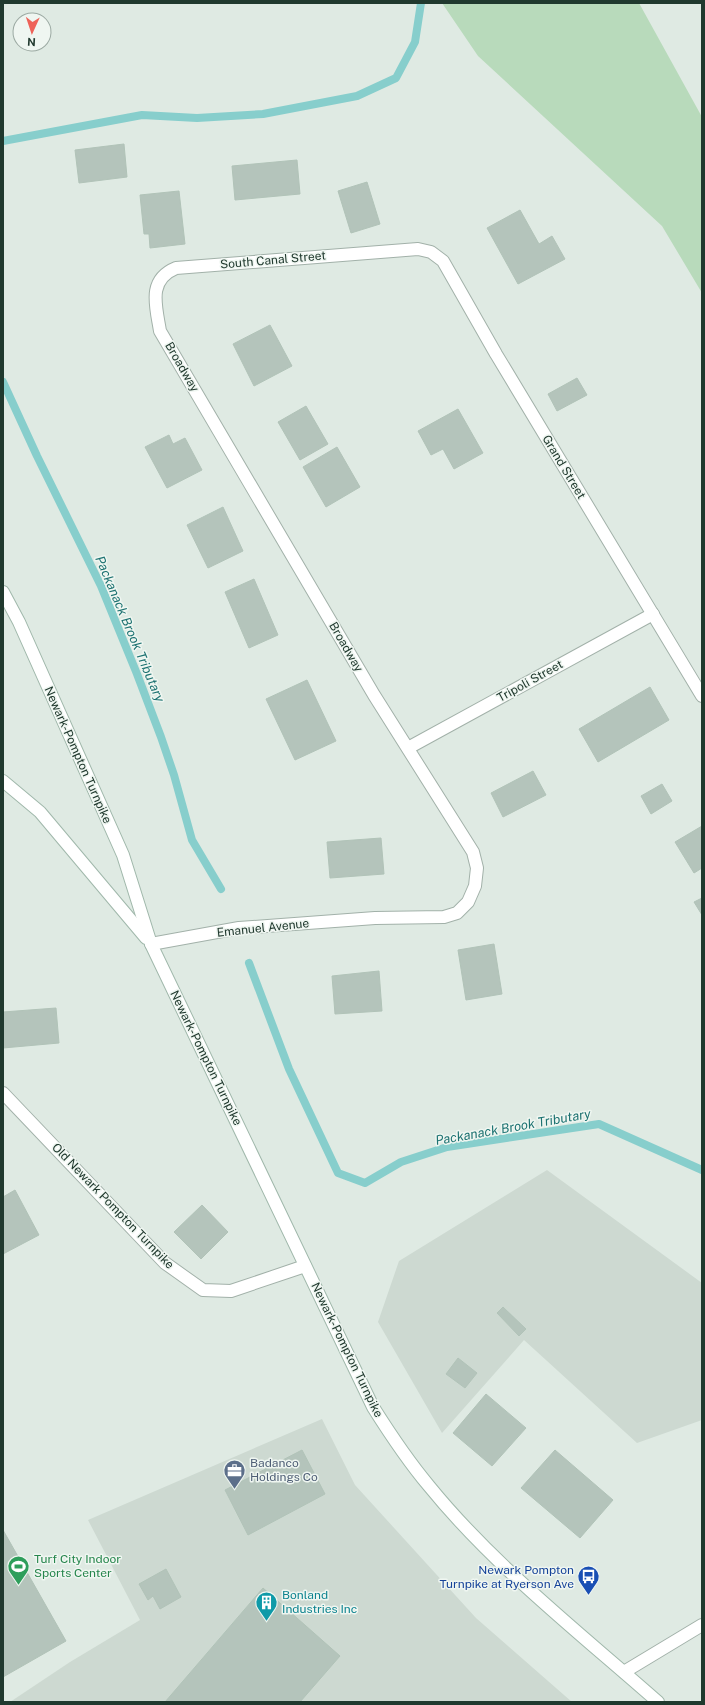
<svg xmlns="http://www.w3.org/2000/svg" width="705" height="1705" viewBox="0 0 705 1705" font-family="'Public Sans',sans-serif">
	<rect width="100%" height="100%" fill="#dfeae3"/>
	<!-- built -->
	<g fill="#cdd9d1">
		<polygon points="547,1170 702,1283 702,1420 637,1443 524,1340 442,1433 378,1322 399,1261"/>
		<polygon points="322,1419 355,1485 476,1618 572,1702 10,1702 70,1662 140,1620 88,1520"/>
	</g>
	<!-- green -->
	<polygon fill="#b8dabb" points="442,3 639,3 702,117 702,293 662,226 478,56"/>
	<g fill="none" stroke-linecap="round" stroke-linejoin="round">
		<!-- stream -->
		<g stroke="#87cecc" stroke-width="8">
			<polyline points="3,141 142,115 197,118 263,114 357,96 396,78 415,42 421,3"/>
			<polyline points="3,382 37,456 101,586 137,674 161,737 174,775 192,840 221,889"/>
			<polyline points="249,963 289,1069 338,1173 365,1183 401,1162 447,1147 599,1124 702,1170"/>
		</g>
	</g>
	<!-- building -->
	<g fill="#b4c4bb" stroke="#b1c3b8">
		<polygon points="124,144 127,177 79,183 75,150"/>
		<polygon points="297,160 300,194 235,200 232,166"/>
		<polygon points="367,182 380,224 351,233 338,191"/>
		<polygon points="179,191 185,244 150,248 149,234 144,234 140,195"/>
		<polygon points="520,210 539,244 552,236 565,259 518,284 487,228"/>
		<polygon points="270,325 292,366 254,386 233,344"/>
		<polygon points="577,378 587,395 557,411 548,394"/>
		<polygon points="306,406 328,444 300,460 278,422"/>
		<polygon points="458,409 483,453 454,469 443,449 431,455 418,431"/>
		<polygon points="169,435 173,444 185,438 202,470 167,488 145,447"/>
		<polygon points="337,447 360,487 326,507 303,467"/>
		<polygon points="223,507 243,551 208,568 187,525"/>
		<polygon points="254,579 278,635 249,648 225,592"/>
		<polygon points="307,680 336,741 295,760 266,699"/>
		<polygon points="650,687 669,720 598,762 579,729"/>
		<polygon points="533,771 546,795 503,817 491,793"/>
		<polygon points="662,784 672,801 651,814 641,796"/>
		<polygon points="702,826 702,868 694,873 675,842"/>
		<polygon points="381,838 384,874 330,878 327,842"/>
		<polygon points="702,898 702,915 694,902"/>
		<polygon points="494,944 502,994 466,1000 458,950"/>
		<polygon points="379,971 382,1011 335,1014 332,976"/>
		<polygon points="56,1008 59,1043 3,1048 3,1012"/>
		<polygon points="15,1190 39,1235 3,1254 3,1197"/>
		<polygon points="202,1205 228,1232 201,1259 174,1232"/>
		<polygon points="503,1307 526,1329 519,1336 497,1313"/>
		<polygon points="458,1358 477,1373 465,1388 446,1374"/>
		<polygon points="486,1394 526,1428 492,1466 453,1433"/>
		<polygon points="302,1450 325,1494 248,1535 225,1490"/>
		<polygon points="555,1450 613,1500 580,1538 521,1488"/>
		<polygon points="3,1530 66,1641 3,1677"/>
		<polygon points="166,1569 181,1597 160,1609 153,1596 148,1600 139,1584"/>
		<polygon points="263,1588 340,1656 300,1702 165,1702"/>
	</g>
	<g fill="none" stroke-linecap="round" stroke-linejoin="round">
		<defs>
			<g id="minor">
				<polyline points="408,748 653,614"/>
				<path d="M151,944L239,928L375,918L444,917L457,913L468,902L475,886L477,868L473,852L374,695L160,331C156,306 147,280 176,268L418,249L431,252L443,261L496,354L702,696"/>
				<polyline points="3,1093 165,1263 203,1290 231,1291 305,1266"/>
				<polyline points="624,1672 702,1625"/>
			</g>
			<g id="secondary">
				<path d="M3,592L19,622L123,855L151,944L373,1407C390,1434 408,1461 429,1486C494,1566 581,1634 658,1702"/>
				<polyline points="3,781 40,812 146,938"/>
			</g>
		</defs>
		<!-- minor casing -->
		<use href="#minor" stroke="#a2b1a9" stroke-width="14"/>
		<!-- secondary casing -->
		<use href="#secondary" stroke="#a0b8ab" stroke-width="14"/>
		<!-- minor -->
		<use href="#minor" stroke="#fff" stroke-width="12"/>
		<!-- secondary -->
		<use href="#secondary" stroke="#fff" stroke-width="12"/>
	</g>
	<!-- icons -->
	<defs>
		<symbol id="office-pin" viewBox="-11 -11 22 30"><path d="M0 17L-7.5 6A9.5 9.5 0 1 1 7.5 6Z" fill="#5c6f8a" stroke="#eff6f1"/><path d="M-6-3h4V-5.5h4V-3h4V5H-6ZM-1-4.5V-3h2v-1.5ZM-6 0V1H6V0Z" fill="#fff"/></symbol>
		<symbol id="stadium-pin" viewBox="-11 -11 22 30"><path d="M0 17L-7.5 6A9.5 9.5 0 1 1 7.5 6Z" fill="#2e9e5b" stroke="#eff6f1"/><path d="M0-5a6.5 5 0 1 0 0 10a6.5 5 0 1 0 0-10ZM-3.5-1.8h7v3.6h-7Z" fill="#fff"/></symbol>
		<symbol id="bus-pin" viewBox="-11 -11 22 30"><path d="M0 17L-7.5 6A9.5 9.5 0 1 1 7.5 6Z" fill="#1a4fb4" stroke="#eff6f1"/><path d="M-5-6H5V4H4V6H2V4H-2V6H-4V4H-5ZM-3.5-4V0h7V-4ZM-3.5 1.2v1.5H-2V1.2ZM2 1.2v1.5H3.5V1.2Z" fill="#fff"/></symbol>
		<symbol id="building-pin" viewBox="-11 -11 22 30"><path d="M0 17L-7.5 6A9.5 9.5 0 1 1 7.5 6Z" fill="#0f9aa8" stroke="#eff6f1"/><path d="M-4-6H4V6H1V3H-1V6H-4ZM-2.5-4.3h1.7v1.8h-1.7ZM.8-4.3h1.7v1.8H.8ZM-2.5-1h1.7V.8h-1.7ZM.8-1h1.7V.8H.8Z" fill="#fff"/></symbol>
	</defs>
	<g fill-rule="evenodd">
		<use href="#office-pin" x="222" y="1458" width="25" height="34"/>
		<use href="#stadium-pin" x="6" y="1554" width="25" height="34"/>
		<use href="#bus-pin" x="576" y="1564" width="25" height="34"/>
		<use href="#building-pin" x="254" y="1590" width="25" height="34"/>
	</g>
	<g text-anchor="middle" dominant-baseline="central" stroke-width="3" stroke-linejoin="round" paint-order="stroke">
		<!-- street labels -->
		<g font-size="12" fill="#20392e" stroke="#eff6f1">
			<text transform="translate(273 260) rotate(-5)">South Canal Street</text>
			<text transform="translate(182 367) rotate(60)">Broadway</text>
			<text transform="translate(564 467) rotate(59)">Grand Street</text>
			<text transform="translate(346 647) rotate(60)">Broadway</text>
			<text transform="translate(530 681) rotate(-29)">Tripoli Street</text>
			<text transform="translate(78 755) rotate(66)">Newark-Pompton Turnpike</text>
			<text transform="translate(263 928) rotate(-6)">Emanuel Avenue</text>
			<text transform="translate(206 1058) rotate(64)">Newark-Pompton Turnpike</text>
			<text transform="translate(113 1206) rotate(46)">Old Newark Pompton Turnpike</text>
			<text transform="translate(347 1350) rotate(64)">Newark-Pompton Turnpike</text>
		</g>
		<!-- service labels -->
		<g font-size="12" fill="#4e5e75" stroke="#eff6f1" text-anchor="start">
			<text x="250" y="1463">Badanco<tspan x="250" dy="14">Holdings Co</tspan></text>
		</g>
		<!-- leisure labels -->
		<g font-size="12" fill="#27864d" stroke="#eff6f1" text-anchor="start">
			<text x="34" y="1559">Turf City Indoor<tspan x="34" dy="14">Sports Center</tspan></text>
		</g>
		<!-- transit labels -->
		<g font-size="12" fill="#164399" stroke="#eff6f1" text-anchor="end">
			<text x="574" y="1570">Newark Pompton<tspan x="574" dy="14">Turnpike at Ryerson Ave</tspan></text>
		</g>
		<!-- culture labels -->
		<g font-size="12" fill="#0d838f" stroke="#eff6f1" text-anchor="start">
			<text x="282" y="1595">Bonland<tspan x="282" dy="14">Industries Inc</tspan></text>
		</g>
		<!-- water labels -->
		<g font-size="13" font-style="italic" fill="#1d7271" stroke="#eff6f1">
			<text transform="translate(130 629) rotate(67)">Packanack Brook Tributary</text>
			<text transform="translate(513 1127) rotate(-10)">Packanack Brook Tributary</text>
		</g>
	</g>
	<!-- border -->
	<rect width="705" height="1705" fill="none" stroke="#20392e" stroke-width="8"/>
	<!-- north arrow -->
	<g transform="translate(32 32) rotate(183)"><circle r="19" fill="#eff6f1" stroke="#9caaa3"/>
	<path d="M0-3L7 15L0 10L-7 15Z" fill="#ee6258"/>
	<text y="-6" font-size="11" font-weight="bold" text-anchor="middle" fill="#20392e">N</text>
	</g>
</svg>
